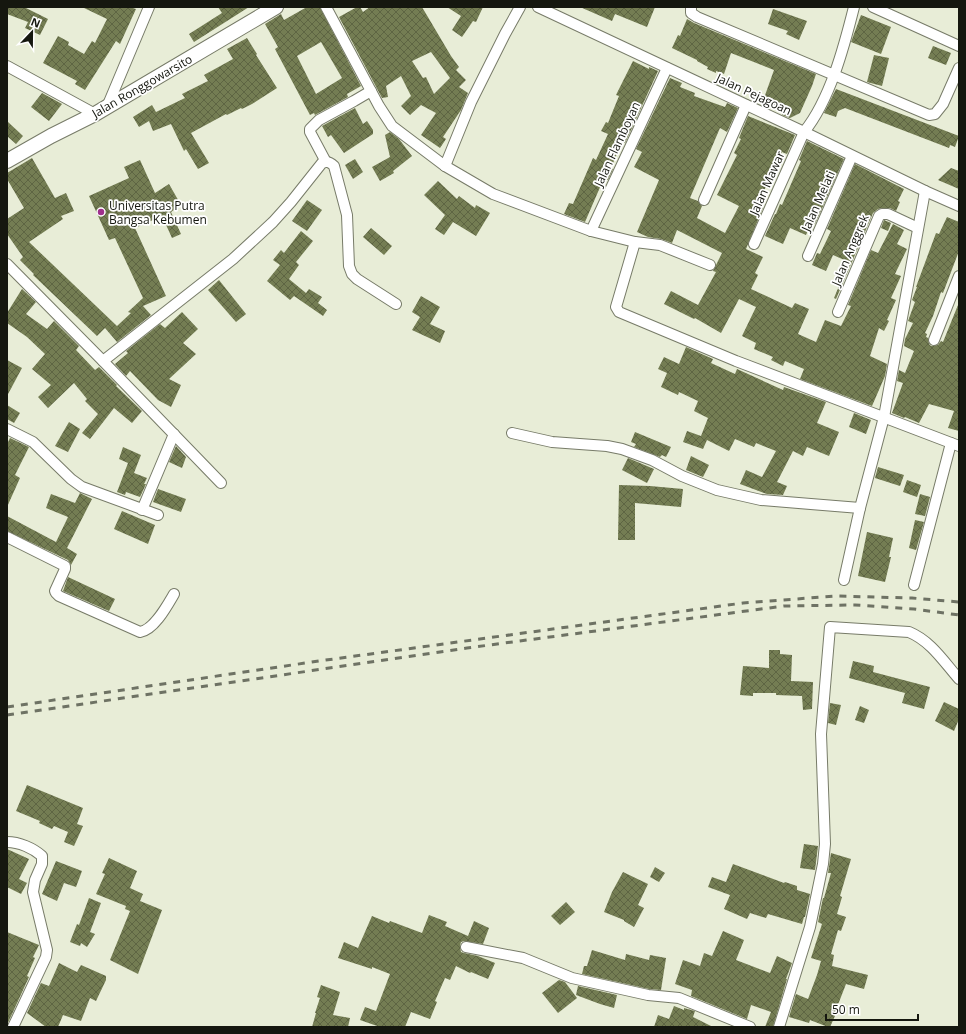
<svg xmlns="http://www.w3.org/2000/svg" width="966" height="1034" viewBox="0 0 966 1034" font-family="'Open Sans',sans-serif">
	<defs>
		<pattern id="building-cross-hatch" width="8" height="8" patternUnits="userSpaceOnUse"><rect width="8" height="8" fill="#747d53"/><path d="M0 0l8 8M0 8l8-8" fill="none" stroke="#5e6543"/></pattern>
	</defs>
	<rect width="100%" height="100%" fill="#e8edd7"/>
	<!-- building -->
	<g fill="url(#building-cross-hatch)" fill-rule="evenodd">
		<polygon points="7,7 24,7 48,19 40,35 25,28 28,22 7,14"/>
		<polygon points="82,7 130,7 136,9 120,44 116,41 85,90 75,84 77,81 43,63 58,36 69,42 68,45 84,54 92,41 95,43 107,19"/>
		<polygon points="218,7 249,7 194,42 189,34 222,13"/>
		<path d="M307,7H320L361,86L347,94L348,97L315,115L314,113L310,115L275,49L278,47L265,24L281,14L284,20ZM321,42L342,78L316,94L297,56Z"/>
		<path d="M357,7H360L363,12L370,7H422L451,56L459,67L456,70L466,80L459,87L468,93L461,110L443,137L446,139L440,148L421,135L436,113L421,105L410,115L401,106L411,96L401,76L386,86L388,97L382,98L339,17ZM431,52L450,78L434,94L426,77L423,78L412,61Z"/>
		<polygon points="447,7 483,7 476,22 473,21 462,37 452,30 461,16"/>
		<polygon points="580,7 655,7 647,27 615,14 612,21"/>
		<polygon points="773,9 807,21 799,40 786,34 788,31 768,24"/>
		<polygon points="861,15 891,27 881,54 851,42"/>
		<polygon points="687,19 694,23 816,74 812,86 800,113 790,118 782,115 785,109 763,101 774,70 731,53 724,74 716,71 716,73 707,69 708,67 697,61 697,60 672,48 678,35 680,36"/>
		<polygon points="247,38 257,54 256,55 277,88 252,104 242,109 241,108 227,115 226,114 191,133 209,163 198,169 186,149 184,151 171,124 153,131 149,121 139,127 133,117 152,105 156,112 185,98 182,94 208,81 204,75 233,59 227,49"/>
		<polygon points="933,46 951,53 946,65 928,58"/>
		<polygon points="874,55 889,58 882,86 867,82"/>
		<polygon points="633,61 649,69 649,67 658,71 625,143 622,142 611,168 613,169 608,180 604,178 585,222 564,214 569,203 573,204 593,158 596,160 608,134 601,131 606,122 608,123 619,96 616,95"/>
		<polygon points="670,78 682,83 680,87 695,93 694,96 725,107 727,103 738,108 727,132 720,128 690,198 698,201 702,206 697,218 725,233 739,206 717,195 737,155 734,153 741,139 739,138 748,116 795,135 787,154 782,152 780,157 778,157 758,206 763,208 746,249 763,257 755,273 758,275 751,289 792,308 795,303 809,309 798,334 816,342 825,320 841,326 851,306 848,305 871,250 878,253 893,224 904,230 897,244 907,249 895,274 901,276 891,298 896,300 887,320 889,321 884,331 879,328 870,356 887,364 885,376 872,406 800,379 804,369 785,361 783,366 771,360 773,357 754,349 756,343 742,336 756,307 739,299 721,333 695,318 694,319 664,304 671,291 698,305 716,272 713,271 722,253 677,230 672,243 661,239 648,237 637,232 659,180 634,167 642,152 636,149"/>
		<polygon points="836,89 959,136 955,147 950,145 949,148 845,108 838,111 836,117 824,113"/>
		<polygon points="42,93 62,104 49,121 31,107"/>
		<polygon points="355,108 363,124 367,121 373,130 373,134 344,153 331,135 328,137 322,126"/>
		<polygon points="7,121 23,136 16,144 7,136"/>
		<polygon points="390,132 399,139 412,156 393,171 394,173 380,181 372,167 390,157 385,135"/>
		<polygon points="807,141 844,159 815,224 811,222 806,235 790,228 783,244 765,236 775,214 776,214 780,204 782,205 801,161 799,160"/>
		<polygon points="32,158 55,198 66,193 74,211 61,216 63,219 29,242 117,326 131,313 128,312 143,298 115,238 109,240 89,196 129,178 124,167 140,160 155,193 169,184 181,205 171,212 181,234 172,238 162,216 135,228 166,296 143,306 151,315 117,342 105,328 97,336 33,275 34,274 20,260 23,257 7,234 7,219 24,208 7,179 7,173"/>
		<polygon points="355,159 363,172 353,179 345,165"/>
		<polygon points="855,164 904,189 898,201 900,202 896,211 890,208 882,208 878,209 873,213 836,299 834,298 849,262 833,255 826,271 812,265 817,253 820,254 831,231 827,229"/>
		<polygon points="951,168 959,171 959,189 938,180"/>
		<polygon points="438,181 457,199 459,196 475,208 476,205 490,213 476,236 453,222 444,235 435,229 445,215 424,195"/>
		<polygon points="307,200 322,210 307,231 292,221"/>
		<polygon points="947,217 959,222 959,251 943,293 941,292 933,316 925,333 927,334 926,337 928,338 929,344 931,346 938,345 941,341 943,342 958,305 959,305 959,431 948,428 954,411 929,404 919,423 905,417 904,418 892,413 903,383 897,381 899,370 905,373 914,351 904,346 905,339 913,323 908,321 915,302 912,300 917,287 916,287 936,233 939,234"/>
		<polygon points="884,220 891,223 888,231 881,228"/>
		<polygon points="371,228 392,246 384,255 363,237"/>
		<polygon points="301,231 313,241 296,262 299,265 289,279 306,293 309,289 322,297 318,303 327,310 323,316 294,296 290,300 267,281 280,265 273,260 281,250 284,253"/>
		<polygon points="219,280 246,314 236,322 208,290"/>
		<polygon points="22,289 36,302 26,314 47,329 54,321 79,346 76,350 95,370 99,367 117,385 116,386 142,411 132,423 114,408 90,439 82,433 98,414 85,401 87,399 74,383 48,408 38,397 51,385 32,369 45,354 27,337 7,323 7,313"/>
		<polygon points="421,296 440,307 430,324 445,331 440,343 412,330 420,317 412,312"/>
		<polygon points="182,312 198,329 183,343 196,354 169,379 181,385 171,407 158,400 130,371 126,376 115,364 128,353 126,351 160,324 165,328"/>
		<polygon points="686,347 713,359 711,363 735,374 737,369 783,390 784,387 826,402 817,423 839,432 829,456 807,447 803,456 793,451 777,482 787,486 783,495 767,494 740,484 746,470 762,477 776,451 756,443 754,447 735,439 729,451 707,440 703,449 683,442 687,431 701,436 708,418 694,411 698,401 679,392 678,395 661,387 667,373 658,369 664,357 679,364"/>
		<polygon points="7,360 22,368 7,396"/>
		<polygon points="7,405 20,413 14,423 7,419"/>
		<polygon points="854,413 871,420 866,434 849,427"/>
		<polygon points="69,422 80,429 68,452 55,446"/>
		<polygon points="635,432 671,447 666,457 662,455 660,457 634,447 636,444 631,442"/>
		<polygon points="10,438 29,447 15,475 20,478 7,507 7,444"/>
		<polygon points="176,446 186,457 182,468 169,462"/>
		<polygon points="123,447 141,455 134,473 147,478 144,484 146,484 140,497 126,492 125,495 117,492 128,463 119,459"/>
		<polygon points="691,456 709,465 703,477 686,470"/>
		<polygon points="628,458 654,469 647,483 622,470"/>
		<polygon points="878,467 904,475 900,486 875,478"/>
		<polygon points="907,480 921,485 917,497 903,492"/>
		<polygon points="619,485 650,486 683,489 681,507 635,503 635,540 618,540"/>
		<polygon points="158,489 186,499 181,512 153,502"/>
		<polygon points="80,493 92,499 67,548 77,554 71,565 68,560 7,531 7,516 56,542 68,517 46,508 51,494 75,503"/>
		<polygon points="920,494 930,497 925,516 915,514"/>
		<polygon points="122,511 155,525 148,544 114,529"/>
		<polygon points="915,520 924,522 916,550 909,548"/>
		<polygon points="867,532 893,538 889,557 891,557 885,582 858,576"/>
		<polygon points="68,577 115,599 109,611 63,591"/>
		<polygon points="769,650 780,650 780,654 792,655 791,681 813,682 812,709 803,710 802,696 776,695 776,693 753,693 753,696 740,695 743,666 769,668"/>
		<polygon points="853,661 874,666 873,672 930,687 924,709 902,703 905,693 849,678"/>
		<polygon points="944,702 959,709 959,719 954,731 935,721"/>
		<polygon points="830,703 841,705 836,725 828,723"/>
		<polygon points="860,706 869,710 864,723 855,720"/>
		<polygon points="27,785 83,808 77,824 83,826 74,846 64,842 68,832 54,826 52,829 39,823 40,821 16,811"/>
		<polygon points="804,844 818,846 815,870 800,868"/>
		<polygon points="7,849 29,859 19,879 27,883 21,894 7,887"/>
		<polygon points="831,853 851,859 840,896 842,897 837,914 846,917 841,931 838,930 831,954 834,955 832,966 868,975 864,989 846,984 834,1015 835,1016 830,1027 828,1027 810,1020 809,1023 789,1017 796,994 808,999 817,975 821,961 811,958 822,924 818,922 823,898 824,898 831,873 828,873"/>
		<polygon points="109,858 137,871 130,888 143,894 140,901 162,910 138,974 110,960 130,911 125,909 126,906 96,894 105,874 102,873"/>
		<polygon points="56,861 82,871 76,887 64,883 57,901 42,894"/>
		<polygon points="733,864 784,883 785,882 797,886 797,890 810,894 805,917 804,917 802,924 768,914 766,918 750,913 747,919 724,909 730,895 708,887 712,877 726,882"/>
		<polygon points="655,867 665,873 659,882 650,877"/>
		<polygon points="623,872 648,884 638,905 644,908 634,927 624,921 624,920 604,912 612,892"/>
		<polygon points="89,898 101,903 90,932 95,934 87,947 81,943 80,946 70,942 77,924 79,925"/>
		<polygon points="566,902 575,912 560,925 551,916"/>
		<polygon points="429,915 447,922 445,926 468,936 474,921 489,928 483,944 464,941 461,942 460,946 461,952 464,953 478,956 495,963 488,979 471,972 470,973 456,966 450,980 445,978 435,1001 437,1002 430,1019 411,1012 405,1027 380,1027 360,1020 365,1007 376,1011 390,974 372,967 372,969 338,958 344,942 358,948 372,916 389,923 390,921 422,933"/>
		<polygon points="723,931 744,940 736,960 770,973 777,956 792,963 786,979 787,979 773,1027 765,1027 771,1012 751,1005 747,1019 691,996 692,990 675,984 683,960 700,966 704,953 712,956"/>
		<polygon points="7,932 39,945 33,957 35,958 27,976 29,977 7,1025"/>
		<polygon points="592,950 625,960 626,954 649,960 650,955 666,958 661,990 649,989 582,974 584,966 587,966"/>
		<polygon points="59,963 77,972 81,965 106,976 106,980 96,1001 90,998 81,1021 63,1015 58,1027 46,1027 27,1013 41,983 49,986"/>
		<polygon points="559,980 565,982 577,998 558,1013 542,993"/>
		<polygon points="321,985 340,992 333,1015 350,1018 348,1027 312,1027 316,1013 315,1013 320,998 317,997"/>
		<polygon points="578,986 617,995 614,1008 600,1004 576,995"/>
		<polygon points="674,1006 684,1010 684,1008 695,1011 693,1017 713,1027 654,1027 658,1015 669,1019"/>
	</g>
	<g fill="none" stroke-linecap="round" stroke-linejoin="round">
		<defs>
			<g id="minor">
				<polyline points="326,7 379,106 392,126 445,166 493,194 591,231 635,242 616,307 619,312 736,361 959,446"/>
				<polyline points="538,7 804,132 925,191 959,206"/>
				<polyline points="691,7 691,13 697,17 929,115 935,114 943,104 959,68"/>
				<polyline points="873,7 959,46"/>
				<polyline points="7,66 95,114"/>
				<polyline points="107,107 149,7"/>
				<polyline points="326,162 310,132 310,129 319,120 354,101 371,91"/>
				<polyline points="445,166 471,102 505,34 520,7"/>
				<polyline points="704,200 746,105"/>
				<polyline points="591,231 667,68"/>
				<polyline points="635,242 660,245 710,265"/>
				<path d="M754,244L804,132C830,100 844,47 854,7"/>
				<polyline points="808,256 852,156"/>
				<polyline points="7,264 103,361 221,483"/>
				<polyline points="838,312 879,216 882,214 888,214 918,228"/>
				<polyline points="934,340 959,276"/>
				<path d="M103,361L233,259L273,222L291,202L322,163C327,161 330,162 334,166L347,215L349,266L352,274L357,279L396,304"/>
				<polyline points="7,429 33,442 71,479 82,487 158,515"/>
				<polyline points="512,433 552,442 607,446 622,449 652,460 682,476 717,490 761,500 860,508"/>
				<polyline points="142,510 174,434"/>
				<path d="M7,537L65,566V569L55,591L56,593L59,596L140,632C154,630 167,606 174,594"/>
				<polyline points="844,580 860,508 884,417 925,191"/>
				<polyline points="914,585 951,443"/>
				<path d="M7,842C19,842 33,848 42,856V864L35,880L33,892L47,950L46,957L13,1027"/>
				<polyline points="466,947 523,958 572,978 648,995 679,998 750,1027"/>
				<path d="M779,1027L810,927L823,864L825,844L821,734L830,627L909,632C931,641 944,662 959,679"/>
			</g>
			<polyline id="secondary" points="7,161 51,136 95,114 276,7"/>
		</defs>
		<!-- minor casing -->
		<use href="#minor" stroke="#777b68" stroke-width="12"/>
		<!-- secondary casing -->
		<use href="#secondary" stroke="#777b68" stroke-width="16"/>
		<!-- minor -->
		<use href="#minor" stroke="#fff" stroke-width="10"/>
		<!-- secondary -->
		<use href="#secondary" stroke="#fff" stroke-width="14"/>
		<!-- rail -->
		<g stroke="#6e7264" stroke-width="3" stroke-dasharray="7 7" stroke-linecap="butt">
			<polyline points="7,707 319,661 743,603 836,596 912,598 959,602"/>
			<polyline points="7,715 467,648 784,606 855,605 914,609 959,615"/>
		</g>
	</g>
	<!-- markers -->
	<circle fill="#9f2f8c" stroke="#fff" stroke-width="1.5" cx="101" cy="212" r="4"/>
	<g text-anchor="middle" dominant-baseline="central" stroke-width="3.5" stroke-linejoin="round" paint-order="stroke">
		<!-- street labels -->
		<g font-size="12" fill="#15170f" stroke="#fff">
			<text transform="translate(142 86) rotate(-30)">Jalan Ronggowarsito</text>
			<text transform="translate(754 94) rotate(25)">Jalan Pejagoan</text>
			<text transform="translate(617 144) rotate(-65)">Jalan Flamboyan</text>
			<text transform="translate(767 183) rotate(-66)">Jalan Mawar</text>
			<text transform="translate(818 201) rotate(-66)">Jalan Melati</text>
			<text transform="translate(850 250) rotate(-67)">Jalan Anggrek</text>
		</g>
		<!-- poi labels -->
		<g font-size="12" fill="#15170f" stroke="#fff" text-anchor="start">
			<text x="109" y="205">Universitas Putra<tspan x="109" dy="14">Bangsa Kebumen</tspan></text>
		</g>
	</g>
	<!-- border -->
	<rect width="966" height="1034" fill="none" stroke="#15170f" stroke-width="16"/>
	<!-- north arrow -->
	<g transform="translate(32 32) rotate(22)" stroke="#ffffff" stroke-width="3" paint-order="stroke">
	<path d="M0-3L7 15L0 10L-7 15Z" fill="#15170f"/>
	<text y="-6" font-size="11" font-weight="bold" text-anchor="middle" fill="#15170f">N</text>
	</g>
	<!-- scale -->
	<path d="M826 1014v6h92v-6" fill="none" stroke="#15170f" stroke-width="2"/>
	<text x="832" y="1014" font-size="12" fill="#15170f" stroke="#ffffff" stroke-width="3" paint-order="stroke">50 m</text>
</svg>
